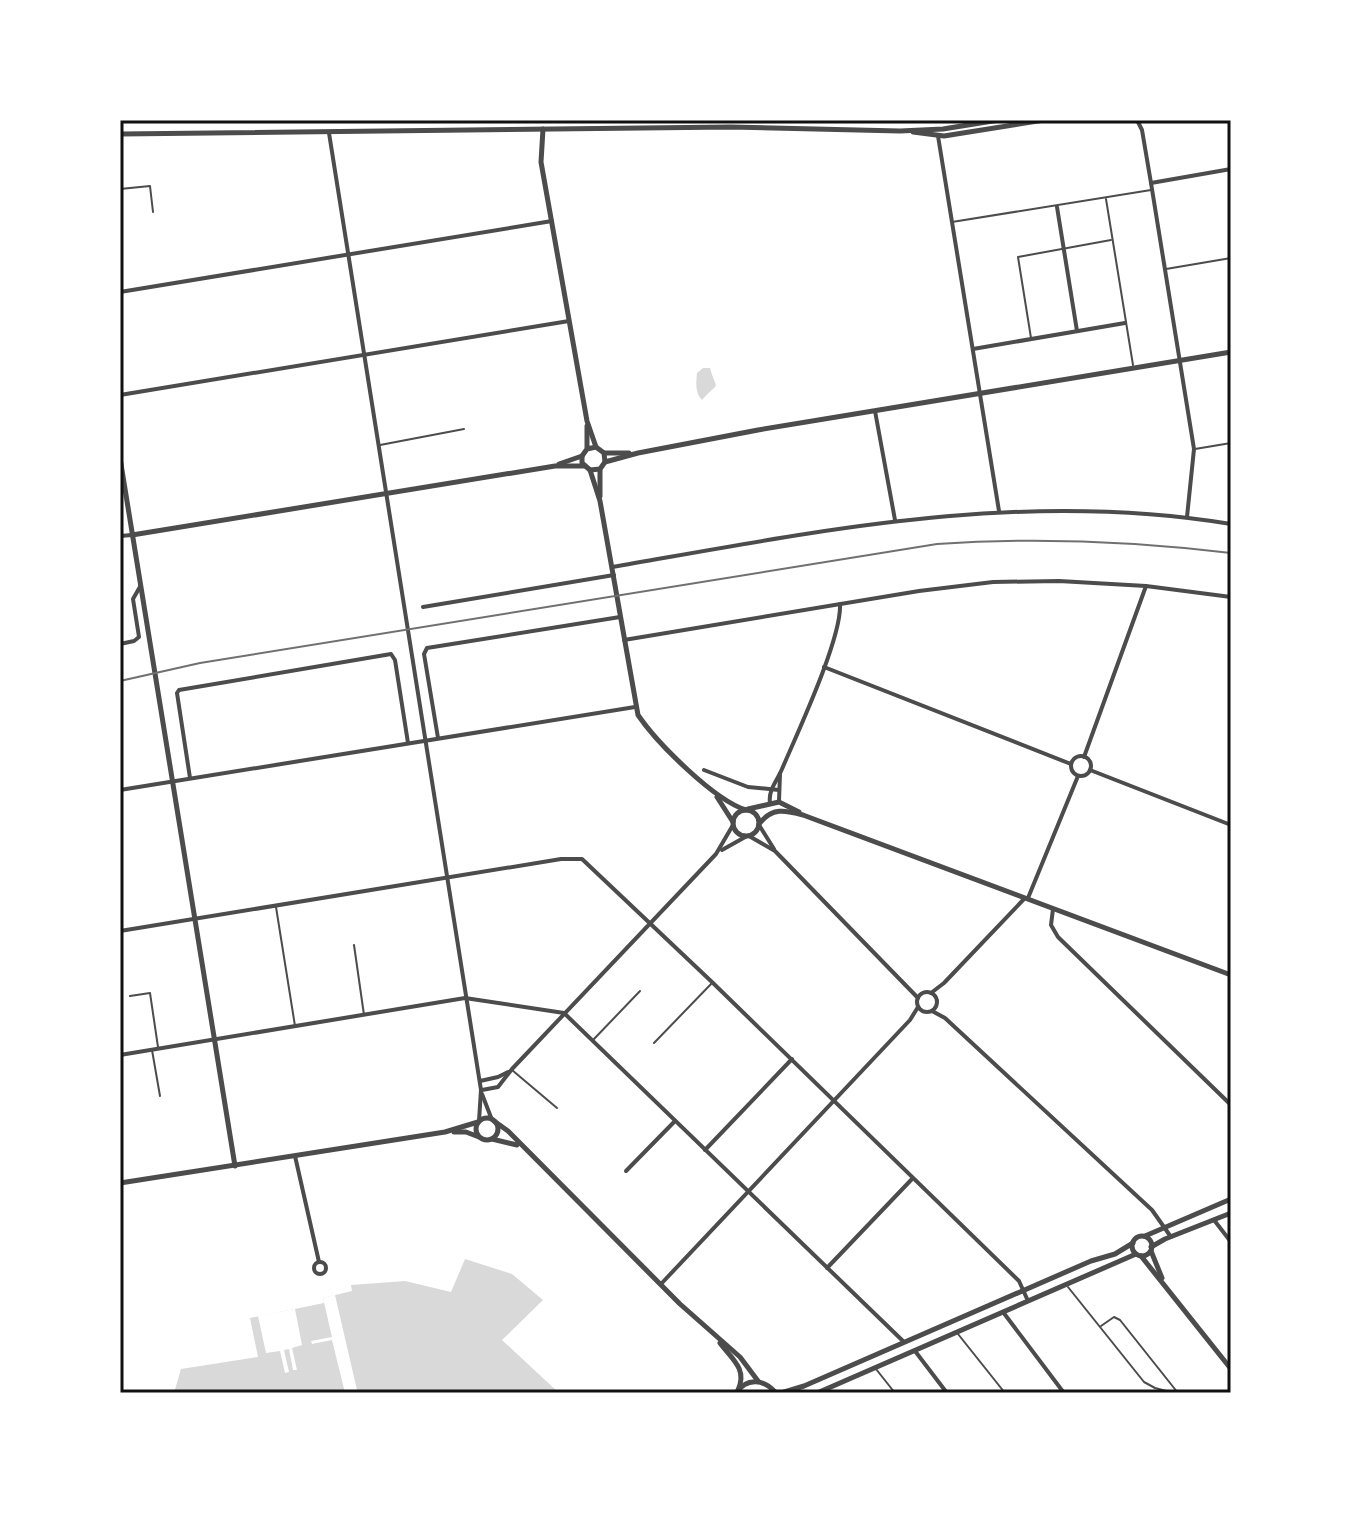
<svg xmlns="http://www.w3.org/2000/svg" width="1351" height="1513" viewBox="0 0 1351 1513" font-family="Roboto,sans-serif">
	<rect width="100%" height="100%" fill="#fff"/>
	<!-- water -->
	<g fill="#d9d9d9">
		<path d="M703,368H710C717,393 721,379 702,400C695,393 696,383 697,373Z"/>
		<polygon points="465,1259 512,1274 543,1300 502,1340 559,1393 174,1393 181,1369 258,1357 250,1318 324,1303 323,1298 352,1291 351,1285 405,1281 451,1292"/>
	</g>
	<!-- pier -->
	<g fill="#fff">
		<polygon points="335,1295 357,1390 353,1393 345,1393 332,1340 312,1344 311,1341 332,1337 323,1298"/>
		<polygon points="295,1309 302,1345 292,1348 297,1370 293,1370 289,1349 284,1350 289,1372 285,1373 280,1351 266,1353 258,1316"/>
	</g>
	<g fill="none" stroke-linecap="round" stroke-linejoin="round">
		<!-- service -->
		<g stroke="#4c4c4c" stroke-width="2">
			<polyline points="120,189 150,186 153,212"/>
			<polyline points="1106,199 1133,365"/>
			<polyline points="952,222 1151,190"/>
			<polyline points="1166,269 1231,258"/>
			<polyline points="1031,338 1018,257 1111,240"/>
			<polyline points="380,445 464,429"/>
			<polyline points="1195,449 1231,443"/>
			<polyline points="276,907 295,1026"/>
			<polyline points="354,945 364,1015"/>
			<polyline points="130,996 150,993 158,1047"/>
			<polyline points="594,1039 640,991"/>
			<polyline points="654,1043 712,983"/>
			<polyline points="152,1050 160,1096"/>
			<polyline points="512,1070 557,1108"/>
			<polyline points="1068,1287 1144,1382 1155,1388 1174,1393"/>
			<polyline points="1101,1326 1114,1317 1120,1320 1178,1393"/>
			<polyline points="958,1334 1005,1393"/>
			<polyline points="876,1369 895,1393"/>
		</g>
		<!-- minor -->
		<g stroke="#4c4c4c" stroke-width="4">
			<polyline points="1137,120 1142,130 1151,183 1194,449 1187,517"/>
			<polyline points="329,133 481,1090 479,1121"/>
			<polyline points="938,136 999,511"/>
			<polyline points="1151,183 1231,169"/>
			<polyline points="1057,207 1077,331"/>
			<polyline points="120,292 552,221"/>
			<polyline points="973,349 1125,323"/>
			<polyline points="120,395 569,321"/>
			<polyline points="875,411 895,520"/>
			<polyline points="120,536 132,535"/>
			<path d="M612,567C820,531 1019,489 1231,524"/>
			<polyline points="423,607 614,575"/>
			<polyline points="624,640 919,591 993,582 1059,581 1146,586 1231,597"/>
			<polyline points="120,644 134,641 139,637 133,599 141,585"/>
			<polyline points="824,667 1071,764"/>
			<polyline points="438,738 424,654 427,648 620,617"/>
			<circle cx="1081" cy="766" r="10"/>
			<polyline points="1084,757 1146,586"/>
			<polyline points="704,770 748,787 779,790"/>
			<polyline points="1090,770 1231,825"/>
			<polyline points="190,778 177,693 179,690 391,654 395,660 408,743"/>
			<polyline points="120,790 635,707"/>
			<polyline points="779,801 780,774"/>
			<path d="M770,803C768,790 777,781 782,769C797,734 842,638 840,604"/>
			<polyline points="759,825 774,849"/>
			<polyline points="749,836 775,851 918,998"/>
			<polyline points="722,850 747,836"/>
			<polyline points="1028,898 1078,776"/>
			<polyline points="1053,909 1051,925 1058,937 1231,1105"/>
			<polyline points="120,931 561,859 582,859 713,983 1019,1281 1028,1301"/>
			<circle cx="927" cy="1002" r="10"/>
			<polyline points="931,993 944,983 1024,899"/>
			<polyline points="932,1011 945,1018 1152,1210 1171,1237"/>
			<polyline points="120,1055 465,998 564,1013 904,1342"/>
			<polyline points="480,1081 498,1077 508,1072"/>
			<polyline points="482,1090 498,1087 512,1069 716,854 733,825"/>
			<polyline points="482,1094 492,1120"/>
			<polyline points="705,1150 792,1059"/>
			<polyline points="295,1156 319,1262"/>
			<polyline points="626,1171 675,1121"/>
			<polyline points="1214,1220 1231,1242"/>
			<circle cx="320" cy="1268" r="6"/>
			<polyline points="827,1268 912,1179"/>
			<polyline points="661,1284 910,1020 918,1007"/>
			<polyline points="1003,1312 1064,1393"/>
			<polyline points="915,1351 947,1393"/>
		</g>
		<!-- tertiary -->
		<g stroke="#4c4c4c" stroke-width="5">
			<polyline points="543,129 541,162 587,421 596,447"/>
			<polyline points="913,132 944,136 1044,120"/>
			<polyline points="120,134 731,127 900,131 943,129 999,120"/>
			<polyline points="587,449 596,447 604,453 605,462 600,469 590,470 582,463 582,456 587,449 587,426"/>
			<polyline points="604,453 629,453"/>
			<polyline points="120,458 235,1166"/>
			<polyline points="605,462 638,453 758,430 1231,352"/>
			<polyline points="559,464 582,456"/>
			<path d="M590,470L600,501L638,715C657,743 714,800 746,810"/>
			<polyline points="600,496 600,470"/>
			<polyline points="132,535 555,466 584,466"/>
			<polyline points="717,797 733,822"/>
			<polyline points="748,809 779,802 799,812"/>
			<circle cx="746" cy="823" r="13"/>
			<path d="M759,824C772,807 785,810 803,815L1231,975"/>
			<circle cx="487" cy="1129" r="11"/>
			<polyline points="494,1121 508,1131 680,1304 740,1357 758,1381"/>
			<polyline points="454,1132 466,1132 479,1137"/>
			<polyline points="492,1139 517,1145"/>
			<polyline points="120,1183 445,1132 478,1122"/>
			<polyline points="1145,1236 1231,1199"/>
			<circle cx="1142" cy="1246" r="10"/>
			<polyline points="1151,1247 1165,1239 1231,1213"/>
			<polyline points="1151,1251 1162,1278"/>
			<polyline points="1141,1256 1231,1369"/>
			<path d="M720,1343C731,1358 748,1369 738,1390"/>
			<path d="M736,1393C747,1377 764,1379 776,1393"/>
			<polyline points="781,1393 804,1386 1091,1261 1115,1254 1133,1243"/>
			<polyline points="817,1393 1136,1254"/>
		</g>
		<!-- rail -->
		<path stroke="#707070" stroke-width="2" d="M120,681L200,663L937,544C1037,537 1132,541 1231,553"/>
	</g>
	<!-- border -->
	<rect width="1351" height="1513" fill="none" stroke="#ffffff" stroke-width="244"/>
	<rect x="122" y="122" width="1107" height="1269" fill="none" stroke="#111" stroke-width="3"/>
</svg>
